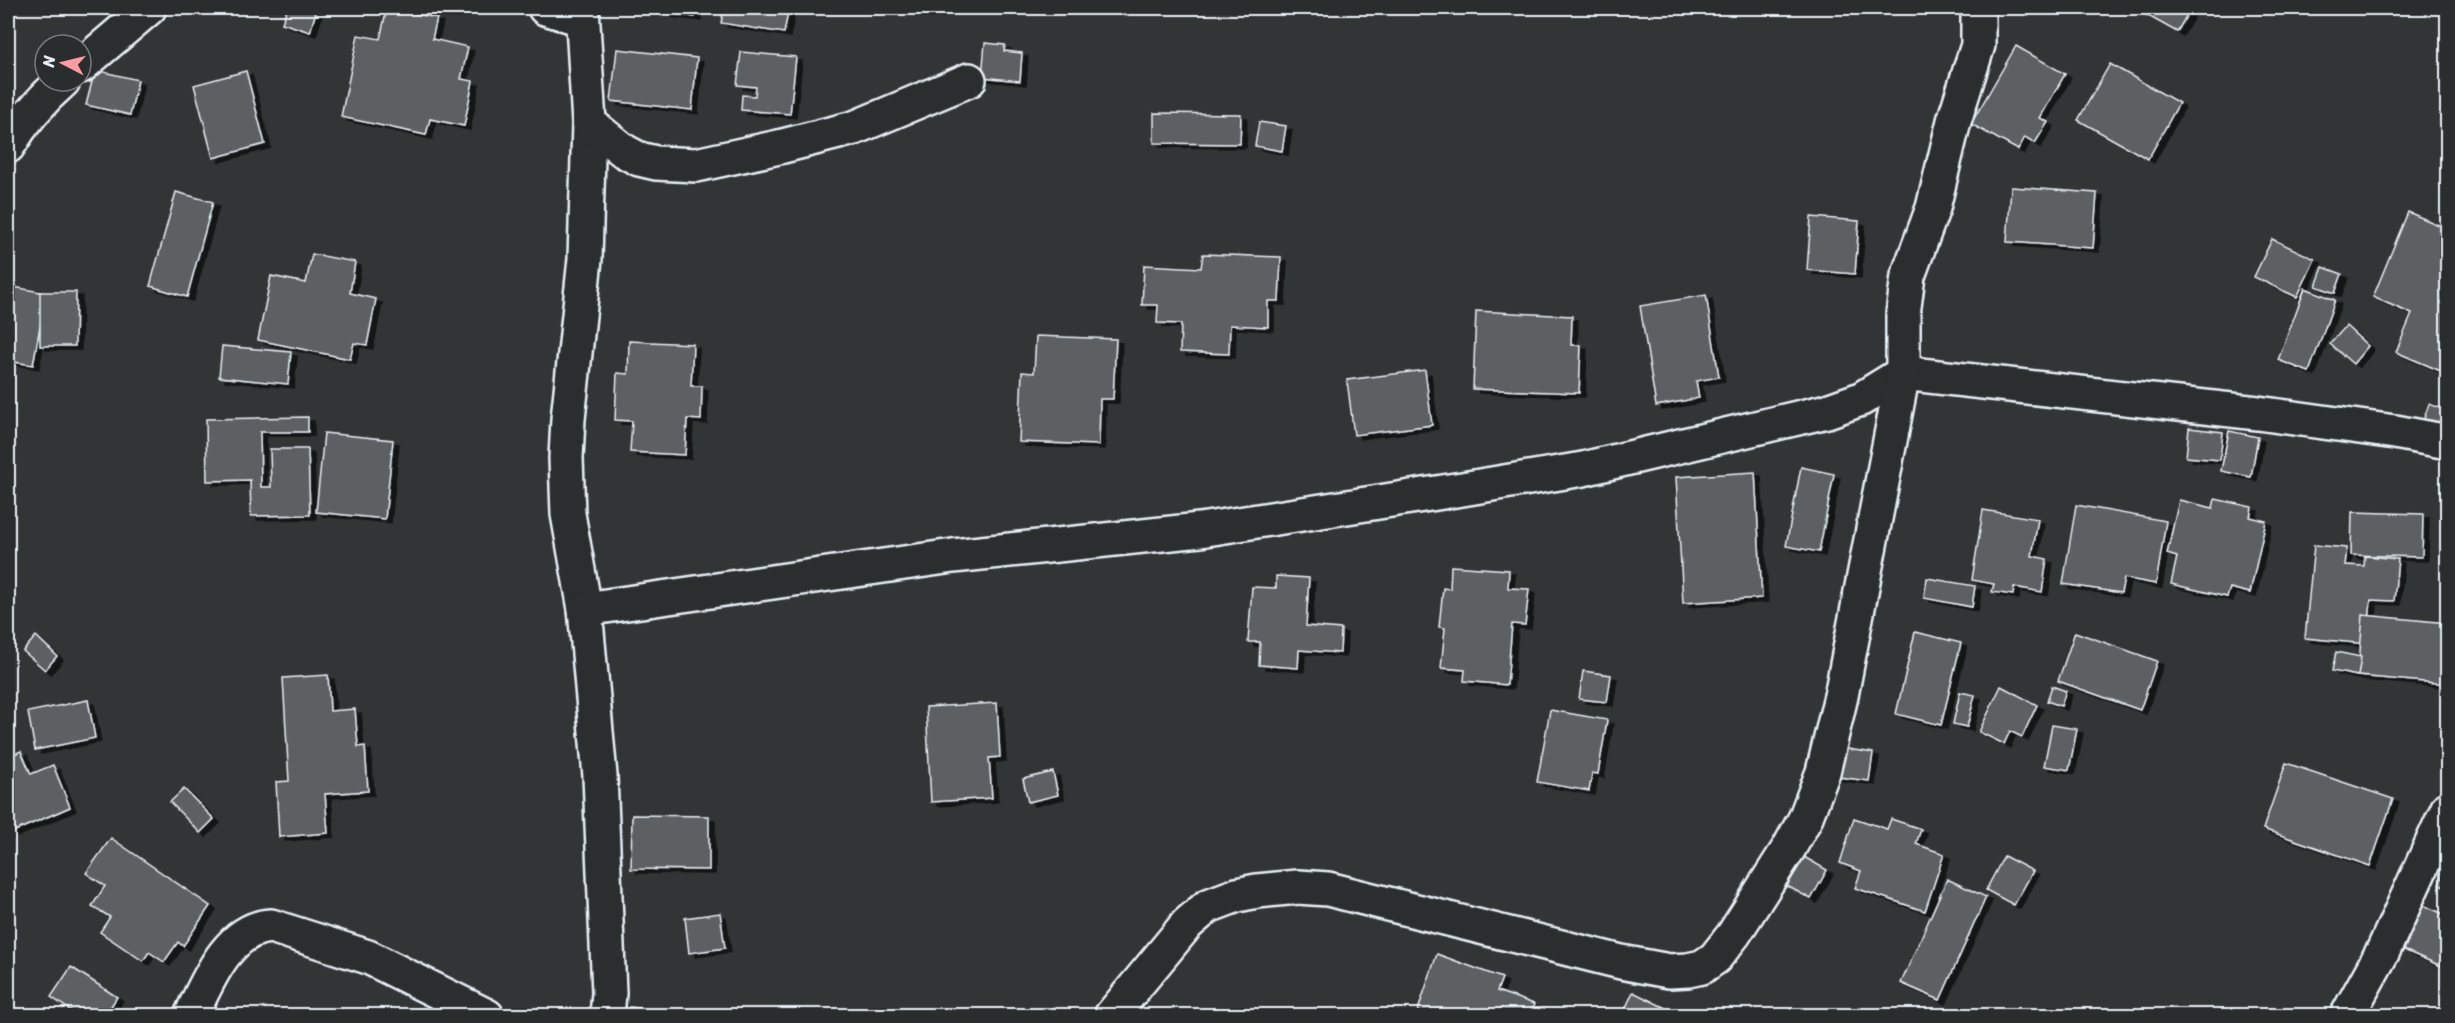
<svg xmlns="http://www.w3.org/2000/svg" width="2455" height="1023" viewBox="0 0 2455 1023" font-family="Sriracha,sans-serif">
	<defs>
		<filter id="shadow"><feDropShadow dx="6" dy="4" stdDeviation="0" flood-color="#0009"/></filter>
	</defs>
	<rect width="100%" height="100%" fill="#323536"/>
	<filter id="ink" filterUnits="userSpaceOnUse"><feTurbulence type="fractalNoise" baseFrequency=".0167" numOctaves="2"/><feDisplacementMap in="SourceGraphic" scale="12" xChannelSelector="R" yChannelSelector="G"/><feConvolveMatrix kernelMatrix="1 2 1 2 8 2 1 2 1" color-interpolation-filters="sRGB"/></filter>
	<g filter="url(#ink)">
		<!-- building -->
		<g fill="#5c6063" stroke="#e8f1f8" stroke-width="1.5" filter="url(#shadow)">
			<polygon points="287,8 317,8 310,32 282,23"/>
			<polygon points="387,8 437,18 432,39 468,47 461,79 473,81 464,126 430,119 426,135 341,117 358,35 380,39"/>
			<polygon points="629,8 696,8 695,17"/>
			<polygon points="724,8 789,8 784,33 721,23"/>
			<polygon points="2134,8 2191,8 2177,32"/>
			<polygon points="985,43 1005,45 1004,51 1022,53 1020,81 982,77"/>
			<polygon points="2016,46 2065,74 2040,118 2048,122 2035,143 2025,137 2018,150 1971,124"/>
			<polygon points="617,49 697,58 692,110 611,101"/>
			<polygon points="741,52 796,57 790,114 741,110 742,95 755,96 756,87 737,85"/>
			<polygon points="2110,64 2179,103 2148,159 2078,120"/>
			<polygon points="95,70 138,80 130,115 86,105"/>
			<polygon points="246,71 265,144 213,158 194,85"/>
			<polygon points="1154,113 1241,114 1240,144 1154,143"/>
			<polygon points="1259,122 1286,126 1282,151 1255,146"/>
			<polygon points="2011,187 2097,193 2093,248 2007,242"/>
			<polygon points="176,192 213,202 187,297 150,286"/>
			<polygon points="2408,212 2448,229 2448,241 2444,249 2448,251 2448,374 2396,352 2412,314 2373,297"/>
			<polygon points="1811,217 1859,221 1855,274 1807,270"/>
			<polygon points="2272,239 2315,259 2297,297 2254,277"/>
			<polygon points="312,254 355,262 350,293 376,299 367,345 354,343 350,359 258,340 271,276 306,283"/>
			<polygon points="1203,254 1281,257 1279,301 1268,301 1268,327 1230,325 1229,354 1180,352 1181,324 1157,323 1158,305 1142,305 1144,265 1201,268"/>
			<polygon points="2323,267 2342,274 2335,293 2316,286"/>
			<polygon points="8,286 46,293 33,365 8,361"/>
			<polygon points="2305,288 2335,300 2309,372 2278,360"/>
			<polygon points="40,292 76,292 75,346 40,346"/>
			<polygon points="1706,295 1719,377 1696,381 1699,398 1656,406 1640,306"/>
			<polygon points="1476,311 1572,316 1571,345 1581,345 1579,393 1473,389"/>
			<polygon points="2346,326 2368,346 2353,364 2330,344"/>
			<polygon points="1036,336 1116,339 1113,399 1100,399 1099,445 1019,442 1022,372 1034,373"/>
			<polygon points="629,341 693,344 691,386 702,386 701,420 687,419 685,455 630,452 632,421 615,420 617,373 628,374"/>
			<polygon points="222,346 291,352 288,384 219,377"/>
			<polygon points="1425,370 1432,425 1354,435 1347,380"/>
			<polygon points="2429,404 2448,411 2448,431 2423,421"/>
			<polygon points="308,417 308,432 260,432 261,487 271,487 270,449 308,449 310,515 251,516 250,480 207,481 206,419"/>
			<polygon points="2189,428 2223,432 2220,460 2186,457"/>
			<polygon points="2229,431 2258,437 2251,477 2221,471"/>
			<polygon points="324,433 393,440 385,519 316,512"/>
			<polygon points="1801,467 1834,474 1819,552 1786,546"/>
			<polygon points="1755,472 1762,598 1683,603 1676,477"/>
			<polygon points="2215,499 2252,507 2250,517 2266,521 2250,593 2230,588 2227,597 2171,584 2177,557 2167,554 2179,500 2213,508"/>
			<polygon points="2076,505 2166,521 2156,584 2124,578 2121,593 2063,584"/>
			<polygon points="1983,510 2038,519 2032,556 2047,559 2042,592 2014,587 2013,595 1992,592 1994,584 1972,580"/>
			<polygon points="2352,512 2423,514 2422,557 2351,555"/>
			<polygon points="2314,545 2347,548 2345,565 2364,566 2365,556 2398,559 2394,601 2371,600 2367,644 2305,638"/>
			<polygon points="1451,566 1509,570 1508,588 1529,589 1525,625 1512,624 1507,685 1464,681 1465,670 1441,668 1445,628 1439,627 1443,588 1450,589"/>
			<polygon points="1276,576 1309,578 1306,626 1341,629 1340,653 1299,650 1298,668 1259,665 1260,642 1248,642 1252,587 1276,588"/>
			<polygon points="1927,578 1975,586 1972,607 1924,598"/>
			<polygon points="2363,615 2448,623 2447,684 2358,676"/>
			<polygon points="1915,632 1961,643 1941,725 1896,714"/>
			<polygon points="2075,632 2157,661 2140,710 2058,681"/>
			<polygon points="36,636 57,656 45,670 23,651"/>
			<polygon points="2336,652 2361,657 2358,676 2332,671"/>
			<polygon points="1583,671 1611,675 1607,702 1579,699"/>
			<polygon points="328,675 330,711 355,709 358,747 365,746 368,791 325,794 328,833 279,837 276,782 289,781 283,678"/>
			<polygon points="2001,686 2037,705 2022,737 2010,731 2004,744 1979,732"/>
			<polygon points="2052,686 2066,691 2061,706 2047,701"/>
			<polygon points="1960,692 1975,695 1967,727 1953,724"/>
			<polygon points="88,700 95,738 35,750 28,712"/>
			<polygon points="997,703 1000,757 989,758 992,798 931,802 926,707"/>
			<polygon points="1550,710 1607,720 1598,774 1592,773 1589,791 1537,782"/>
			<polygon points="2052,725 2077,729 2069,770 2044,766"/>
			<polygon points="1835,747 1873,753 1869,781 1831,776"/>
			<polygon points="21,751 31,774 53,765 70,807 8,834 8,757"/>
			<polygon points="2286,763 2393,799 2370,866 2263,829"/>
			<polygon points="1053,772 1058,795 1028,802 1023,779"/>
			<polygon points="184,789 214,819 200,833 170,802"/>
			<polygon points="632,815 709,816 709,870 631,869"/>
			<polygon points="1854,818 1887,829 1891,819 1921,829 1916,844 1944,854 1925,911 1855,888 1861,871 1840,863"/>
			<polygon points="111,838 210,906 183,946 178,942 164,962 149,952 143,961 100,932 110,917 92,906 105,886 86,873"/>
			<polygon points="2448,855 2448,888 2439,885"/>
			<polygon points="2004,856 2033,871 2014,905 1986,890"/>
			<polygon points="1804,857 1827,870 1811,899 1787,886"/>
			<polygon points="1947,879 1986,897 1940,1000 1901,983"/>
			<polygon points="2423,905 2448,916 2448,969 2404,950"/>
			<polygon points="720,913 725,948 689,953 685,918"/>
			<polygon points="1437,954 1502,978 1497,991 1534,1004 1530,1016 1416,1016"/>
			<polygon points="71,967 117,997 105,1016 79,1016 51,997"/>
			<polygon points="1633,992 1678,1014 1677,1016 1622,1016"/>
			<polygon points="629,1007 657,1010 656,1016 628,1016"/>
			<polygon points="2427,1011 2448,1014 2448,1016 2427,1016"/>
		</g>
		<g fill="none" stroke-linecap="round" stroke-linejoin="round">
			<defs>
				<g id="street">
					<polyline points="545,8 582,19"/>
					<polyline points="582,8 589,123 585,259 568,419 566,458 568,514 585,609 600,776 609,993 607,1016"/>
					<polyline points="81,66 149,8"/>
					<polyline points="589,123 624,151 639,159 656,163 696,165 779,147 854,128 969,80"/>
					<path d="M8,146C23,121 41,100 63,81"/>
					<polyline points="585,609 953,556 1200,530 1462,489 1583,469 1827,411 1861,399 1903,373 2258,413 2395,432 2448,442"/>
					<path d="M191,1016C207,982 228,928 271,926L368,957L487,1016"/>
					<polyline points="1111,1016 1187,924 1208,906 1237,895 1257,891 1298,887 1328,889 1621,962 1669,971 1688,970 1702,967 1715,958 1734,934 1789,848 1805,819 1823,772 1841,696 1903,373 1903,314 1908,276 1933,208 1954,121 1978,45 1978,8"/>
					<polyline points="2347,1016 2383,951 2448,808"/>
				</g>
			</defs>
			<!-- street casing -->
			<use href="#street" stroke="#e8f1f8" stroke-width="38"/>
			<!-- street -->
			<use href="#street" stroke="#2a2d2e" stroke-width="33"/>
		</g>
	</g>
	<!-- margin -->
	<rect width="2455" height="1023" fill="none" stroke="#2a2d2e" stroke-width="30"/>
	<rect x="15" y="15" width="2425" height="993" fill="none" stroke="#e8f1f8" stroke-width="2" filter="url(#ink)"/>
	<!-- north arrow -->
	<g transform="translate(63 63) rotate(277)"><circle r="28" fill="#2a2d2e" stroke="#767b7f" stroke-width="1.5"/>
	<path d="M0-4.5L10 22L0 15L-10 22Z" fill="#ff9aa2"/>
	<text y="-9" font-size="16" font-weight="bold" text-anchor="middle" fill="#e8f1f8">N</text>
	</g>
</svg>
